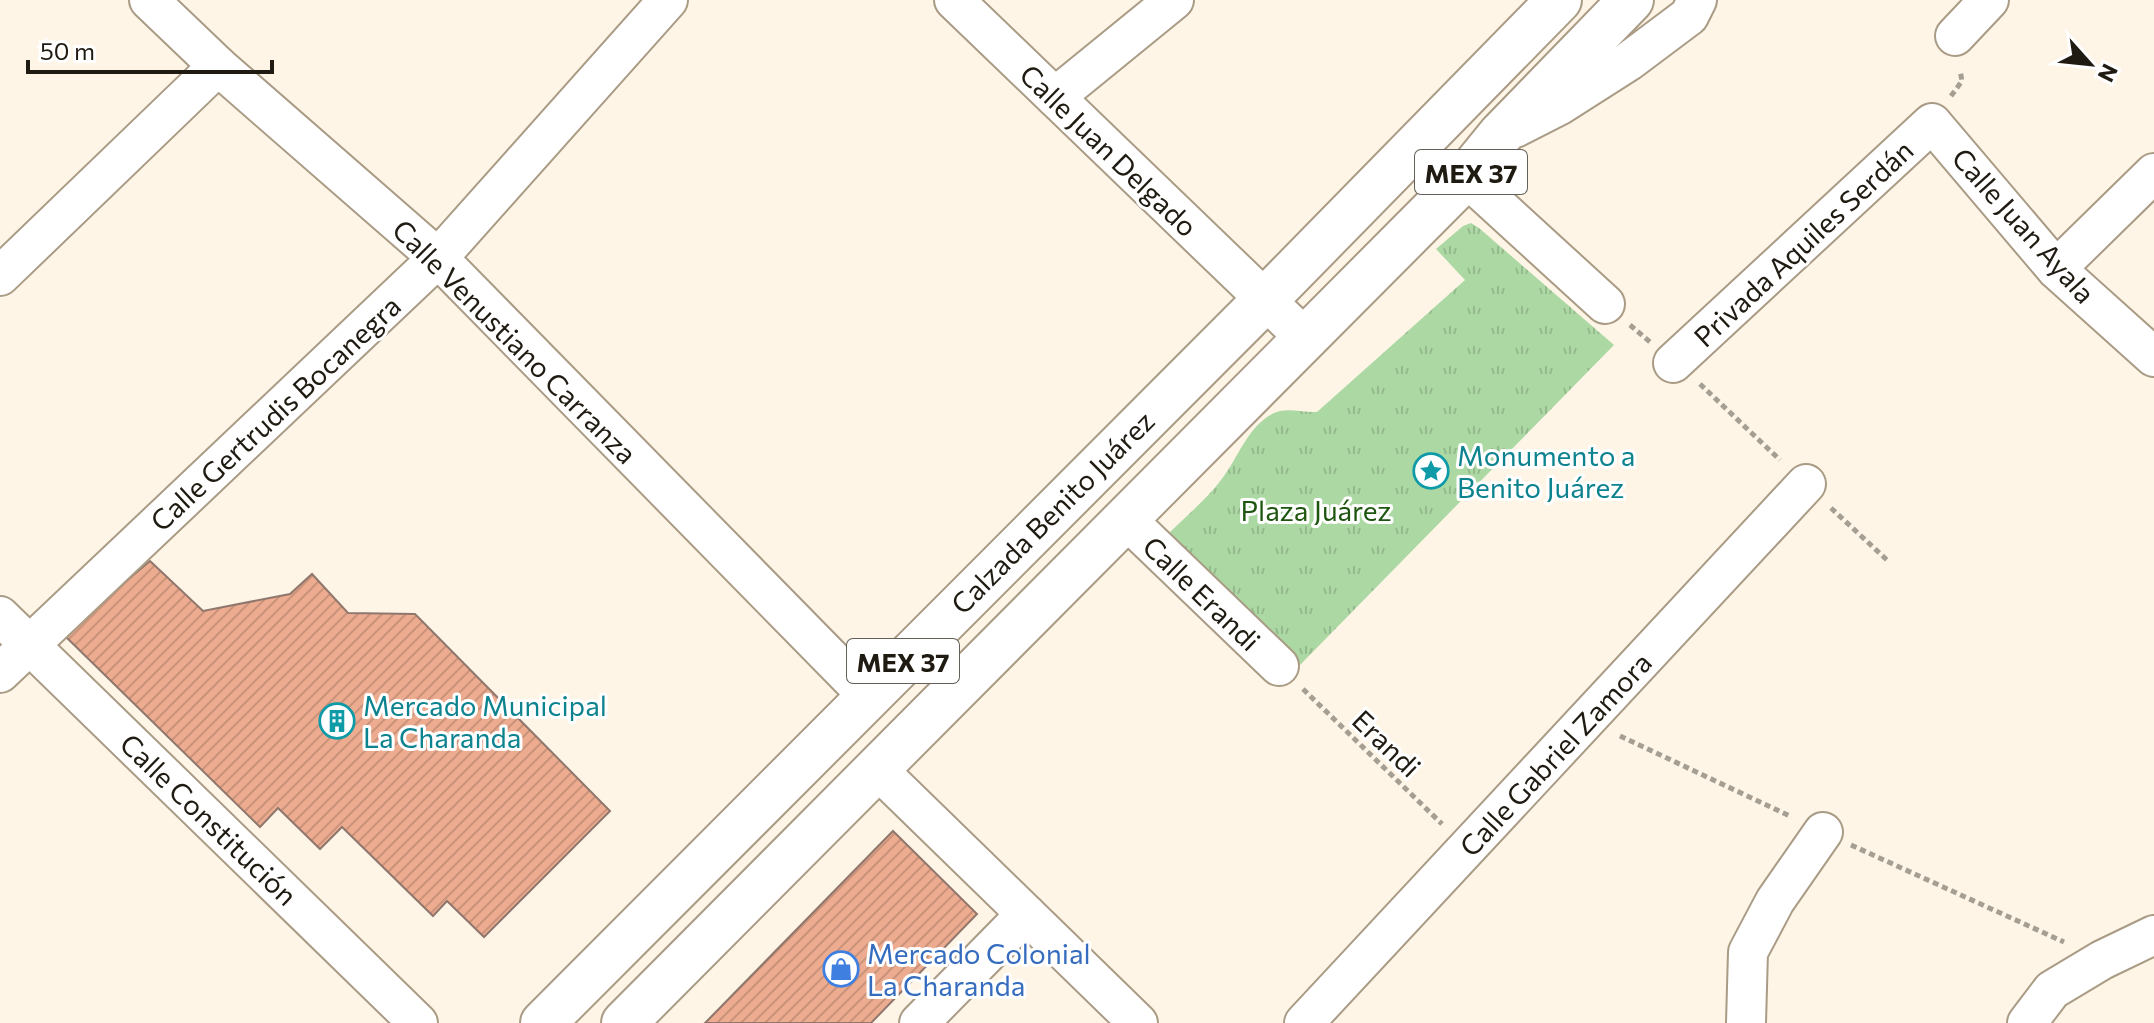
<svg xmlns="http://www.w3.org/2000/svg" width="2154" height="1023" viewBox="0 0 2154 1023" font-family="Commissioner,sans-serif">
	<defs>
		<pattern id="grass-tufts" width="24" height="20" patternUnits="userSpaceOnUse" patternTransform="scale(2)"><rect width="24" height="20" fill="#acd8a4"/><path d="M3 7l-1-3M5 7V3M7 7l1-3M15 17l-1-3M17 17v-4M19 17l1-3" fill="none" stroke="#94b98c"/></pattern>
		<pattern id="building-hatch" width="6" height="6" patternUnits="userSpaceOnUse" patternTransform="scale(2)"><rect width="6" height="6" fill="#edac90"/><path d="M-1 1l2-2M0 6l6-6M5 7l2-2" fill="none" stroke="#cb937b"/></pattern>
	</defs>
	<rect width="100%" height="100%" fill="#fef5e7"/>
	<!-- grass -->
	<path fill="url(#grass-tufts)" d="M1471,223L1479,228L1614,345L1299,666L1168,534C1186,516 1206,500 1221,480C1238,459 1247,426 1274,413C1287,407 1304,413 1317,412L1465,280L1436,249L1463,226Z"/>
	<!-- building -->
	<g fill="url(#building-hatch)" stroke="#90776d" stroke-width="2">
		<polygon points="150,561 203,611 290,594 312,574 348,613 415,614 610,811 484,937 447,901 433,916 342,827 320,849 278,808 260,827 63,634"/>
		<polygon points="893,831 977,914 871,1023 705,1023"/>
	</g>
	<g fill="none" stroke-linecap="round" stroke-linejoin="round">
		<defs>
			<g id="street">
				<polyline points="149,0 218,66 438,258 868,696"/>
				<polyline points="954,0 1304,337"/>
				<polyline points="1955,36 1989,0"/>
				<polyline points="1055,97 1174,0"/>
				<polyline points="1515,128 1560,105 1629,61 1689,16 1697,0"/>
				<polyline points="1466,177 1605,304"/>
				<polyline points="2056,269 2154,173"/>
				<polyline points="0,276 218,66"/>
				<polyline points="1673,363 1932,123 2056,269 2154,357"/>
				<polyline points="1126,519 1279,666"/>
				<polyline points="0,616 418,1023"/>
				<polyline points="0,673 438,258 668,0"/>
				<polyline points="878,770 1138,1023"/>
				<polyline points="919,1023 1026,914"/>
				<polyline points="1304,1023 1806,484"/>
				<polyline points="1746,1023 1748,952 1775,901 1823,832"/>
				<polyline points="2027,1023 2052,990 2102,960 2154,935"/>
			</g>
			<g id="primary">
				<polyline points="543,1023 1265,300 1559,0"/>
				<polyline points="624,1023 1466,177 1501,134 1631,0"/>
			</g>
		</defs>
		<!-- street casing -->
		<use href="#street" stroke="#aa9b85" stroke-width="42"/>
		<!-- primary casing -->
		<use href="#primary" stroke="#aa9b85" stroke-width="48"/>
		<!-- path -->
		<g stroke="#a59e92" stroke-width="5" stroke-dasharray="6 4" stroke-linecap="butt">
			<polyline points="1951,96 1962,81 1960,70"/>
			<polyline points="1630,325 1650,342"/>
			<polyline points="1700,384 1780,460"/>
			<polyline points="1831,508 1887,560"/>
			<polyline points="1303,689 1442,824"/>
			<polyline points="1620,736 1792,817"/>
			<polyline points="1851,845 2064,942"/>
		</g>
		<!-- street -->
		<use href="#street" stroke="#fff" stroke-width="38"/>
		<!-- primary -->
		<use href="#primary" stroke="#fff" stroke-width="44"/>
	</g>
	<!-- icons -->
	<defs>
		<symbol id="sight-ring" viewBox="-11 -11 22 22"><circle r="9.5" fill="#fff" stroke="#0f9aa8" stroke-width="1.5"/><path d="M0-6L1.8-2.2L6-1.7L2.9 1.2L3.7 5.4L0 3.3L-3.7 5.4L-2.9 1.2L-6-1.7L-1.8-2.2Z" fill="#0f9aa8"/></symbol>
		<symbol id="building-ring" viewBox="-11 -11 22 22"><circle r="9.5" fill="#fff" stroke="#0f9aa8" stroke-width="1.5"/><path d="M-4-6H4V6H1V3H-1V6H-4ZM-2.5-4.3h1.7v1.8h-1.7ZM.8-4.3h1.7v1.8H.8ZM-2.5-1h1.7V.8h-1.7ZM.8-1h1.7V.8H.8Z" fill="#0f9aa8"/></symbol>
		<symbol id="shop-ring" viewBox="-11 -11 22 22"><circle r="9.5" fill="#fff" stroke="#3f7fe0" stroke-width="1.5"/><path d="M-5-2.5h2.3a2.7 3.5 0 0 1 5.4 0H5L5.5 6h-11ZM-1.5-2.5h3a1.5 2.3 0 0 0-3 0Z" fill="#3f7fe0"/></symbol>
	</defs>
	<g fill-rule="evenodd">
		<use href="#sight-ring" x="1411" y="451" width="40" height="40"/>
		<use href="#building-ring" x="317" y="701" width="40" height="40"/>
		<use href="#shop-ring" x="821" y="949" width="40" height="40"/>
	</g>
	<g text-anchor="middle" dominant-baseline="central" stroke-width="6" stroke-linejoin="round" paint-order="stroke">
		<!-- shield labels -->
		<g fill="#fff" stroke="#635f59" stroke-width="2">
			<rect x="1415" y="150" width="112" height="44" rx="6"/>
			<rect x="847" y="639" width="112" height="44" rx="6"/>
		</g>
		<g font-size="26" font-weight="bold" fill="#201b12">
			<text x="1471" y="172">MEX 37</text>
			<text x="903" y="661">MEX 37</text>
		</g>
		<!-- street labels -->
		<g font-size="28" fill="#201b12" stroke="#fff">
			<text transform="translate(1109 150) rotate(44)">Calle Juan Delgado</text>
			<text transform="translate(2024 225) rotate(48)">Calle Juan Ayala</text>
			<text transform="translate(1803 243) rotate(-43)">Privada Aquiles Serdán</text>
			<text transform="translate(515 341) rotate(45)">Calle Venustiano Carranza</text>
			<text transform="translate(275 413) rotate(-43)">Calle Gertrudis Bocanegra</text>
			<text transform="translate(1052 512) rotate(-45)">Calzada Benito Juárez</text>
			<text transform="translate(1202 593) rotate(44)">Calle Erandi</text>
			<text transform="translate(1387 743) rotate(44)">Erandi</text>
			<text transform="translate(1555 754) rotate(-47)">Calle Gabriel Zamora</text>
			<text transform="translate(209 819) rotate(44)">Calle Constitución</text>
		</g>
		<!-- culture labels -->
		<g font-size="28" fill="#0d838f" stroke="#fff" text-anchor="start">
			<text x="1457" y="455">Monumento a<tspan x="1457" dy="32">Benito Juárez</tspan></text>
			<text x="363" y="705">Mercado Municipal<tspan x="363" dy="32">La Charanda</tspan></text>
		</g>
		<!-- park labels -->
		<g font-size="28" fill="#1e5610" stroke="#fff">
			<text x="1316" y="510">Plaza Juárez</text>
		</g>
		<!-- shop labels -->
		<g font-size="28" fill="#366cbe" stroke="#fff" text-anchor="start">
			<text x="867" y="953">Mercado Colonial<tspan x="867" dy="32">La Charanda</tspan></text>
		</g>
	</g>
	<!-- north arrow -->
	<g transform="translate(2090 64) rotate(117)" stroke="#ffffff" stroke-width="6" paint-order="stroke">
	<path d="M0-6L14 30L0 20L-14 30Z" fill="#201b12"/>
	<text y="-12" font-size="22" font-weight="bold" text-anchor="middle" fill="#201b12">N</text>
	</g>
	<!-- scale -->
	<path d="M28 60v12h244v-12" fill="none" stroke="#201b12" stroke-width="4"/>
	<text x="40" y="60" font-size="24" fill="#201b12" stroke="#ffffff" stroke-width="6" paint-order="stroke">50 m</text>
</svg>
